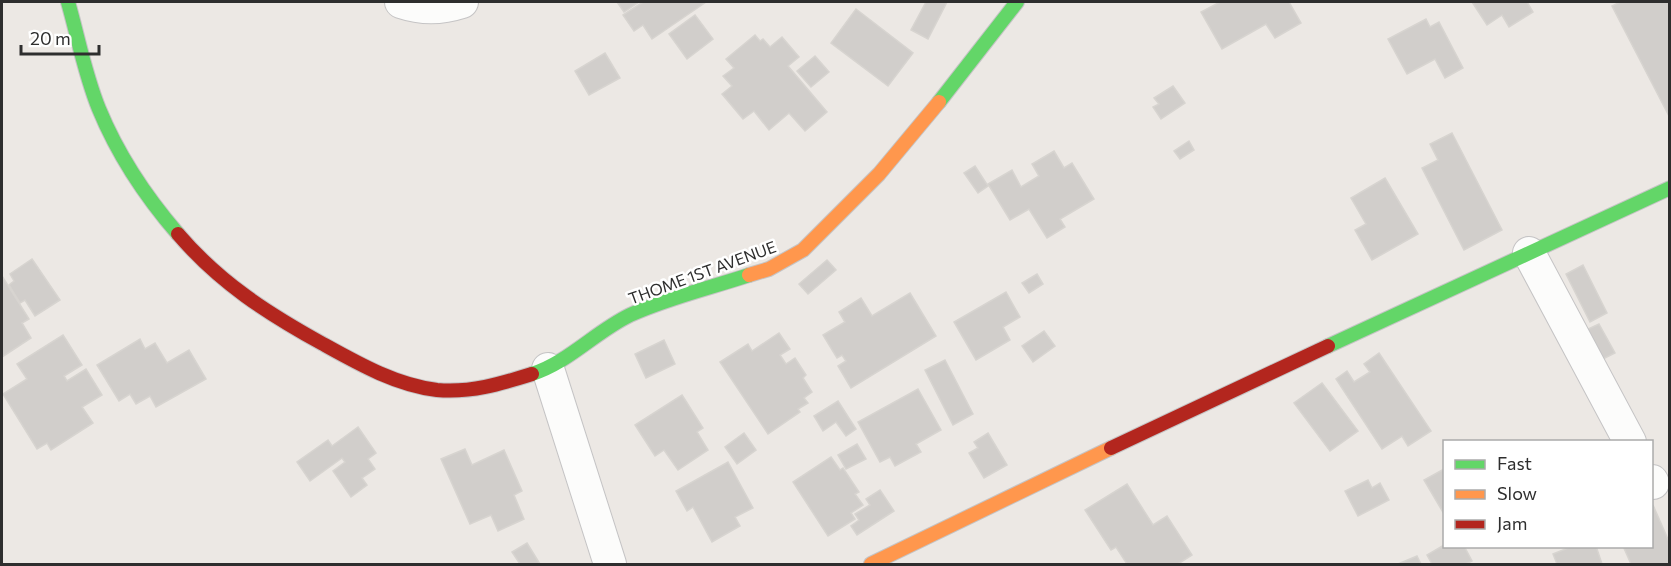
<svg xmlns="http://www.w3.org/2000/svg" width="1671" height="566" viewBox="0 0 1671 566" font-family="Commissioner,sans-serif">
	<rect width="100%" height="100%" fill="#ece8e4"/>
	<!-- building -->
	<g fill="#d1cecb" stroke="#d7d4d0" stroke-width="1.5">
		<polygon points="617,2 639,2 624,12"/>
		<polygon points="643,2 706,2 652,39 643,25 634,31 623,15"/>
		<polygon points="926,2 947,2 928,39 911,30"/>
		<polygon points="1220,2 1289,2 1301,23 1275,38 1266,24 1222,49 1201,12"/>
		<polygon points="1472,2 1527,2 1533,12 1509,27 1502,15 1487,25"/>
		<polygon points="1620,2 1670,2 1670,118 1612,6"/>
		<polygon points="856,9 913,53 888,86 831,43"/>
		<polygon points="695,15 713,39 687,59 669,34"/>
		<polygon points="1426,19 1430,27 1439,22 1463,68 1445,78 1435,59 1407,74 1388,39"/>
		<polygon points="755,35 760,41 763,39 770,47 782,37 799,57 788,66 827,112 805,131 789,113 769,130 754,111 743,119 722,94 732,86 723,76 734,68 726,59"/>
		<polygon points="605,53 620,78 589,95 575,71"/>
		<polygon points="815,56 829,72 811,87 797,71"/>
		<polygon points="1173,86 1185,103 1161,119 1153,107 1159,104 1154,98"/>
		<polygon points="1452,133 1502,230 1464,250 1422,168 1438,160 1430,144"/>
		<polygon points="1189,141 1194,150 1180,159 1174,151"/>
		<polygon points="1054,151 1064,168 1072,163 1094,199 1060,219 1065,227 1047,238 1029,209 1010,220 988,184 1012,170 1021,187 1039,176 1032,164"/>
		<polygon points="975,166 988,186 978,193 964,173"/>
		<polygon points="1385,178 1418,234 1372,260 1355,230 1366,224 1351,198"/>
		<polygon points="32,259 60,300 35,316 25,300 20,303 9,285 14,281 10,274"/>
		<polygon points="827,260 836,270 808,294 799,284"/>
		<polygon points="1583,265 1607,313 1590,322 1566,274"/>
		<polygon points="1037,274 1043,284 1029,293 1022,283"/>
		<polygon points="2,276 29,319 22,323 31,338 2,357"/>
		<polygon points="1006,292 1020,317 1003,327 1010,340 976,360 954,322"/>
		<polygon points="910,293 936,336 851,388 838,366 846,361 842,355 837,358 823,335 845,322 839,312 861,298 872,316"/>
		<polygon points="1599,324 1615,353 1603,359 1588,329"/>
		<polygon points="1044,331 1055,346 1033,362 1022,346"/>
		<polygon points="779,333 790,349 780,355 786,364 795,358 806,375 803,378 812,392 804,398 808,403 798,409 800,412 768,434 720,362 748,344 752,351"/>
		<polygon points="63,335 82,365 64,376 67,381 86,369 102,395 82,407 93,423 51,450 47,443 37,449 3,394 27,379 17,364"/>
		<polygon points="140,339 145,349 155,343 167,363 189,350 206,379 156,407 150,396 136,404 130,394 119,401 97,365"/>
		<polygon points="664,340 675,364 646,378 635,354"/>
		<polygon points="1379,353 1431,431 1408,446 1402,436 1382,449 1336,379 1347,371 1354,382 1370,372 1364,364"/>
		<polygon points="945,360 973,414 953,425 925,370"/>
		<polygon points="1322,383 1358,431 1330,451 1294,403"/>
		<polygon points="918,389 941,430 916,444 921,452 895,466 890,457 880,462 858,422"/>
		<polygon points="682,395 703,428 697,432 708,450 678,470 664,450 655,456 635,425"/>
		<polygon points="838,401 856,429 846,436 836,422 823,431 814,416"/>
		<polygon points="358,427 376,453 368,459 375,469 362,478 367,485 351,497 333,471 345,462 342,458 310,481 297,462 328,440 332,446"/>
		<polygon points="744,433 756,450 737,464 725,447"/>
		<polygon points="988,433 1007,465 984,478 969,453 978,448 974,442"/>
		<polygon points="857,444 866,459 846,469 838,455"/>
		<polygon points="465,449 472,465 504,450 522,491 514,495 524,519 498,531 491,515 470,524 441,459"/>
		<polygon points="831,457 840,470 843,468 859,492 855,494 863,505 851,513 855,519 828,536 793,482"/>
		<polygon points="728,462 753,508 735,517 740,526 712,542 693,507 687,511 676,491"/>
		<polygon points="1444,469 1444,514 1424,480"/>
		<polygon points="1368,480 1372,488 1380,483 1389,500 1358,516 1345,491"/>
		<polygon points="1127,484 1153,525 1167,516 1192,555 1178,564 1127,564 1116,547 1111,550 1085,510"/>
		<polygon points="880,490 894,511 857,535 851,526 859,520 855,514 870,505 866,499"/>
		<polygon points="1653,505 1670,544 1670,564 1631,564 1623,546 1652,546"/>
		<polygon points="527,543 540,564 520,564 512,552"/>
		<polygon points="1444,545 1464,546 1472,561 1466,564 1432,564 1427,555"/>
		<polygon points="1573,546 1596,546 1602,564 1557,564 1553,554"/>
		<polygon points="1417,556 1421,564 1398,564"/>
	</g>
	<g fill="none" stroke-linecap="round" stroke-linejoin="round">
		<defs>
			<g id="street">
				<path d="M401,2C422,9 440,9 462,2"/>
				<polyline points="1529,253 1630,442"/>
				<polyline points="548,369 610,564"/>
				<polyline points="1652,481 1653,483"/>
			</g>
			<g id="fast">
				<path d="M68,2C78,37 85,75 99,109C118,155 146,197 178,234"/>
				<polyline points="939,102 1017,2"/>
				<polyline points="1328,346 1670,188"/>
				<path d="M532,374C569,362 595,332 630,315C667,298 710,288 749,275"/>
			</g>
			<g id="slow">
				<polyline points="749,275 769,269 803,250 879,174 939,102"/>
				<polyline points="871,564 1111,448"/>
			</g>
			<g id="jam">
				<path d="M178,234C220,283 267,313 323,344C359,364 396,385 437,390C471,393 500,384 532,374"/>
				<polyline points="1111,448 1328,346"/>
			</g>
		</defs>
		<!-- street casing -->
		<use href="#street" stroke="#c5c4c5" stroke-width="34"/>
		<!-- fast casing -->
		<use href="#fast" stroke="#c5c4c5" stroke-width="16"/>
		<!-- slow casing -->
		<use href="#slow" stroke="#c5c4c5" stroke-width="16"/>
		<!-- jam casing -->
		<use href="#jam" stroke="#c5c4c5" stroke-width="16"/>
		<!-- street -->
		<use href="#street" stroke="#fcfcfb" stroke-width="32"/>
		<!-- fast -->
		<use href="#fast" stroke="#63d668" stroke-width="14"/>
		<!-- slow -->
		<use href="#slow" stroke="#ff974d" stroke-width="14"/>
		<!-- jam -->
		<use href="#jam" stroke="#b3261e" stroke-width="14"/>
	</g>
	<g text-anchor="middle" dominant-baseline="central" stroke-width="5" stroke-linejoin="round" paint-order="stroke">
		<!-- street labels -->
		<g font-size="16" fill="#2e2e2e" stroke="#fff">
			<text transform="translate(702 272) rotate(-20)">THOME 1ST AVENUE</text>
		</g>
	</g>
	<!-- border -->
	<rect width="1671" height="566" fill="none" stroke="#2e2e2e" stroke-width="6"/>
	<!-- legend -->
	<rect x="1443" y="440" width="210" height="108" fill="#ffffff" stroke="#ababab" stroke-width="1.5"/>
	<rect x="1455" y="460" width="30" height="9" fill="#63d668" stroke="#ababab" stroke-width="1.5"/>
	<text x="1497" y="470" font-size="18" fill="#2e2e2e">Fast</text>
	<rect x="1455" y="490" width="30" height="9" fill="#ff974d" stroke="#ababab" stroke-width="1.5"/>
	<text x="1497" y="500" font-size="18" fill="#2e2e2e">Slow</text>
	<rect x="1455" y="520" width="30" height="9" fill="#b3261e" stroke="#ababab" stroke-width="1.5"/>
	<text x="1497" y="530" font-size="18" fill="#2e2e2e">Jam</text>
	<!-- scale -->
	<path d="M21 45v9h78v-9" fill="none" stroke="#2e2e2e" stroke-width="3"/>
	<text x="30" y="45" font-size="18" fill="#2e2e2e" stroke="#ffffff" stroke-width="4.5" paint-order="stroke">20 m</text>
</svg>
